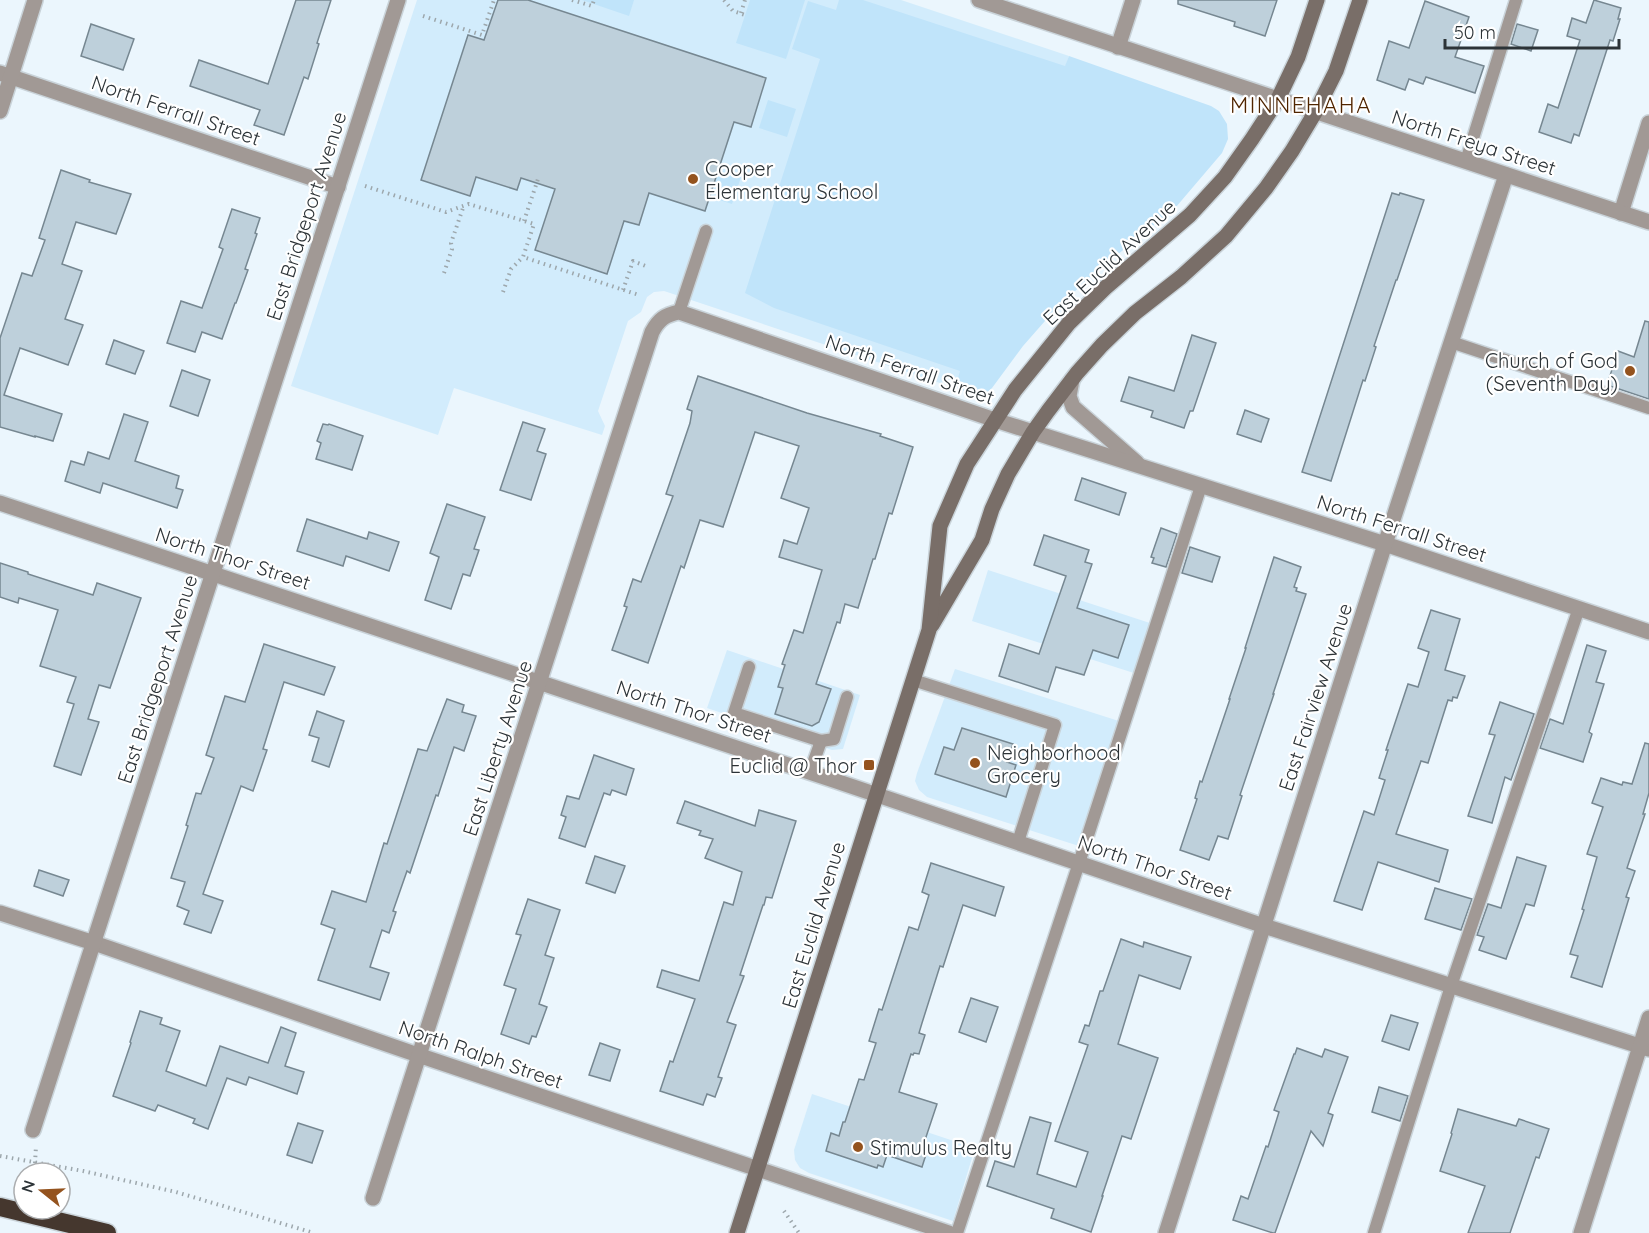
<svg xmlns="http://www.w3.org/2000/svg" width="1649" height="1233" viewBox="0 0 1649 1233" font-family="Quicksand,sans-serif">
	<rect width="100%" height="100%" fill="#ebf6fd"/>
	<!-- built -->
	<g fill="#d2ecfc">
		<polygon points="417,0 901,0 1069,56 955,388 664,291 654,292 647,297 641,312 628,321 598,411 605,426 602,435 454,388 438,435 291,386"/>
		<polygon points="988,570 1153,624 1137,674 972,621"/>
		<polygon points="727,650 860,695 843,749 832,750 707,708"/>
		<polygon points="955,669 1122,722 1082,847 927,797 919,790 915,781 917,773"/>
		<polygon points="812,1094 975,1148 953,1221 809,1173 800,1168 795,1160 794,1150"/>
	</g>
	<!-- green -->
	<g fill="#c0e4fa">
		<polygon points="582,0 634,0 629,16"/>
		<polygon points="750,0 805,0 786,59 736,43"/>
		<polygon points="839,0 863,0 1065,66 1069,56 1211,106 1219,111 1227,124 1228,139 1222,153 1176,207 1090,277 1052,313 1023,346 992,388 985,394 977,395 955,388 960,371 774,308 745,293 820,59 792,49 808,1 836,10"/>
		<polygon points="768,100 796,109 787,137 759,128"/>
		<polygon points="719,170 741,177 732,204 710,197"/>
	</g>
	<!-- building -->
	<g fill="#bed0db" stroke="#768791" stroke-width="1.5">
		<polygon points="296,0 331,0 317,43 319,44 308,79 304,77 284,135 254,125 260,110 190,86 199,60 268,84"/>
		<polygon points="498,0 528,0 766,78 751,127 734,122 705,211 649,193 639,225 624,221 607,274 535,250 555,189 521,178 517,190 476,177 470,196 421,180 468,35 484,40"/>
		<polygon points="1178,0 1277,0 1265,36 1234,26 1235,22 1178,4"/>
		<polygon points="1594,0 1621,8 1618,19 1620,19 1613,41 1610,40 1579,136 1574,134 1571,143 1539,132 1548,104 1558,108 1580,40 1567,36 1572,18 1586,23"/>
		<polygon points="1425,1 1469,17 1455,57 1484,66 1475,93 1426,77 1423,84 1409,79 1405,90 1377,80 1389,41 1409,48"/>
		<polygon points="91,24 134,39 123,70 81,56"/>
		<polygon points="1517,24 1538,30 1531,51 1511,44"/>
		<polygon points="61,170 90,180 89,182 131,194 116,234 76,222 62,264 82,271 65,319 83,325 68,365 20,348 4,395 62,414 53,441 35,436 35,437 0,427 0,338 22,273 32,276 45,240 39,238"/>
		<polygon points="1392,193 1399,195 1400,193 1424,200 1397,280 1396,280 1374,346 1376,347 1365,381 1363,380 1331,481 1302,472"/>
		<polygon points="232,209 260,218 255,233 257,234 245,269 248,270 236,303 235,303 222,339 202,332 195,352 167,343 181,301 202,308 223,249 219,247"/>
		<polygon points="1645,321 1649,322 1649,399 1607,385 1618,351 1634,357"/>
		<polygon points="1192,335 1216,343 1193,411 1190,411 1184,428 1151,417 1153,411 1121,401 1129,377 1174,391"/>
		<polygon points="114,340 144,351 135,374 106,364"/>
		<polygon points="182,370 210,380 198,416 170,406"/>
		<polygon points="698,376 807,413 881,434 880,436 913,447 892,514 889,513 875,559 873,559 858,608 845,604 840,623 837,622 816,684 831,689 819,722 812,726 775,714 783,688 778,687 785,665 782,664 794,630 803,633 822,570 779,557 784,540 797,544 809,508 781,498 799,446 755,432 723,527 700,520 684,568 681,566 648,663 612,650 627,607 624,606 633,579 641,582 673,496 666,494 690,423 692,411 687,409"/>
		<polygon points="1245,410 1269,419 1261,442 1237,434"/>
		<polygon points="124,414 148,422 135,461 179,476 176,488 183,490 177,508 103,483 100,493 65,481 71,461 84,465 88,452 109,459"/>
		<polygon points="523,422 545,429 537,451 546,454 531,500 500,490"/>
		<polygon points="323,424 328,425 329,424 363,436 352,470 316,459 321,443 317,441"/>
		<polygon points="1082,478 1126,493 1119,515 1075,500"/>
		<polygon points="447,504 485,517 474,549 479,550 470,576 463,574 451,609 425,600 439,557 430,553"/>
		<polygon points="307,519 367,539 369,532 399,542 389,571 346,556 343,566 297,551"/>
		<polygon points="1161,528 1177,534 1166,567 1152,563 1154,558 1151,557"/>
		<polygon points="1044,535 1089,550 1085,562 1092,564 1077,608 1129,625 1118,658 1093,650 1084,675 1056,667 1048,692 999,676 1009,644 1039,654 1066,576 1034,565"/>
		<polygon points="1190,547 1220,557 1212,582 1182,573"/>
		<polygon points="1274,557 1301,567 1294,587 1297,588 1296,591 1306,594 1273,694 1274,694 1240,795 1242,796 1228,839 1218,836 1209,860 1180,850 1197,799 1195,798 1200,781 1202,782 1230,699 1229,699 1246,648 1245,648"/>
		<polygon points="0,563 28,572 28,574 93,595 97,583 141,598 110,688 99,685 88,719 99,722 81,775 54,766 74,704 67,702 76,677 40,666 58,610 19,598 18,603 0,597"/>
		<polygon points="1431,610 1460,619 1445,670 1465,676 1457,698 1453,697 1452,701 1448,700 1428,763 1421,761 1396,834 1448,850 1439,882 1378,862 1362,910 1334,901 1364,811 1374,815 1385,780 1379,778 1388,750 1386,750 1408,684 1418,687 1429,652 1418,648"/>
		<polygon points="264,644 335,667 324,695 284,682 263,749 267,750 253,791 241,786 203,894 223,901 211,933 184,924 189,911 177,906 185,882 171,878 188,826 186,825 196,793 201,794 214,758 206,755 225,696 245,702"/>
		<polygon points="1587,645 1606,651 1596,682 1604,684 1589,732 1592,734 1583,762 1540,748 1550,719 1563,724"/>
		<polygon points="447,699 464,705 462,712 476,716 464,751 454,747 438,796 436,795 410,873 407,871 393,911 396,912 389,933 382,930 370,967 389,973 380,1000 318,980 335,929 321,924 332,891 366,902 384,843 387,844 418,749 427,751"/>
		<polygon points="1500,702 1534,714 1511,780 1505,777 1492,823 1468,816 1495,735 1489,734"/>
		<polygon points="317,711 344,721 329,767 312,761 319,738 309,735"/>
		<polygon points="962,728 1013,744 1007,762 1016,765 1006,797 935,774 944,747 954,750"/>
		<polygon points="1645,743 1649,744 1649,793 1643,814 1645,814 1627,868 1635,871 1626,897 1629,898 1602,987 1571,977 1578,956 1570,954 1584,910 1582,909 1597,857 1587,854 1603,807 1592,803 1601,778 1622,785 1623,782 1632,784"/>
		<polygon points="594,755 634,769 626,795 612,790 610,795 604,793 585,847 559,838 566,817 561,815 567,796 579,799"/>
		<polygon points="685,801 755,826 759,810 796,821 772,898 766,897 764,905 763,905 740,975 744,976 727,1022 736,1025 718,1077 722,1078 715,1097 707,1094 703,1105 660,1091 670,1061 673,1062 695,999 657,987 662,970 699,981 724,902 733,905 742,872 705,858 713,839 699,835 701,831 677,823"/>
		<polygon points="595,856 625,866 615,893 586,883"/>
		<polygon points="1517,857 1546,866 1534,906 1526,904 1506,959 1479,950 1484,937 1477,935 1488,904 1501,908"/>
		<polygon points="931,863 1004,887 995,916 963,905 943,967 940,966 922,1023 919,1033 925,1035 919,1054 914,1053 913,1055 911,1054 899,1092 937,1104 924,1143 929,1145 922,1167 887,1155 883,1167 878,1165 877,1168 826,1151 831,1133 839,1136 843,1122 845,1122 859,1079 864,1080 876,1043 869,1041 879,1009 882,1010 909,927 918,930 929,895 922,892"/>
		<polygon points="39,870 69,880 63,896 34,886"/>
		<polygon points="1435,888 1472,899 1461,930 1425,919"/>
		<polygon points="528,899 560,910 545,955 554,958 539,1004 547,1007 536,1037 532,1036 529,1044 501,1034 516,989 504,985 521,935 516,934"/>
		<polygon points="1121,939 1143,947 1144,942 1191,957 1180,989 1139,975 1118,1044 1158,1058 1131,1139 1122,1136 1102,1196 1103,1196 1091,1232 1051,1218 1054,1209 987,1186 995,1161 1014,1167 1030,1117 1051,1123 1037,1174 1076,1187 1088,1152 1055,1141 1088,1045 1079,1042 1085,1025 1089,1026 1100,991 1103,991"/>
		<polygon points="971,998 998,1007 986,1042 959,1032"/>
		<polygon points="140,1011 162,1018 160,1024 180,1031 166,1071 206,1086 220,1046 268,1063 281,1027 296,1033 285,1066 304,1072 297,1094 249,1077 246,1085 227,1078 208,1129 193,1123 195,1119 158,1105 155,1111 113,1096 131,1043 130,1042"/>
		<polygon points="1391,1015 1418,1023 1409,1050 1382,1041"/>
		<polygon points="600,1043 620,1050 610,1081 589,1075"/>
		<polygon points="1297,1048 1322,1057 1325,1049 1348,1057 1328,1113 1333,1115 1323,1146 1311,1131 1275,1233 1273,1233 1233,1220 1241,1196 1248,1199 1266,1146 1268,1147 1279,1112 1274,1110 1294,1054 1295,1054"/>
		<polygon points="1379,1087 1408,1096 1400,1121 1372,1112"/>
		<polygon points="1458,1109 1516,1126 1519,1119 1549,1129 1539,1158 1536,1157 1510,1233 1468,1233 1485,1186 1440,1171 1452,1134 1451,1133"/>
		<polygon points="298,1123 323,1131 312,1163 287,1155"/>
	</g>
	<g fill="none" stroke-linecap="round" stroke-linejoin="round">
		<defs>
			<g id="service">
				<polyline points="1466,161 1516,0"/>
				<polyline points="679,312 706,231"/>
				<polyline points="1451,342 1649,408"/>
				<polyline points="749,667 734,713 821,741 834,739 847,697"/>
				<polyline points="913,680 1055,725 1018,842"/>
				<polyline points="810,772 821,741"/>
				<polyline points="957,1233 1079,863 1201,486"/>
				<polyline points="1374,1233 1451,986 1579,608"/>
			</g>
			<g id="minor">
				<polyline points="1118,47 1133,0"/>
				<polyline points="0,73 338,187"/>
				<polyline points="0,111 35,0"/>
				<polyline points="1621,213 1649,123"/>
				<polyline points="1072,380 1069,396 1073,407 1137,463"/>
				<polyline points="0,503 836,781 1264,926 1649,1049"/>
				<polyline points="0,913 94,943 418,1055 949,1233"/>
				<polyline points="33,1130 398,0"/>
				<path d="M373,1198L652,332C659,319 665,315 679,312L995,420L1385,544L1649,632"/>
				<polyline points="1166,1233 1385,544 1506,175"/>
				<polyline points="1581,1233 1649,1018"/>
			</g>
			<polyline id="tertiary" points="979,0 1649,222"/>
			<g id="secondary">
				<polyline points="932,625 982,540 992,509 1008,474 1033,432 1048,411 1077,373 1102,345 1135,313 1181,277 1226,236 1266,188 1292,151 1316,111 1336,71 1360,0"/>
				<polyline points="737,1233 929,630 940,526 967,464 1015,390 1069,323 1105,288 1190,215 1225,177 1252,139 1278,99 1298,57 1317,0"/>
			</g>
			<polyline id="motorway" points="0,1207 107,1233"/>
		</defs>
		<!-- service casing -->
		<use href="#service" stroke="#c9d3d9" stroke-width="15"/>
		<!-- minor casing -->
		<use href="#minor" stroke="#c9d3d9" stroke-width="18"/>
		<!-- tertiary casing -->
		<use href="#tertiary" stroke="#c9d3d9" stroke-width="18"/>
		<!-- secondary casing -->
		<use href="#secondary" stroke="#c9d3d9" stroke-width="18"/>
		<!-- motorway casing -->
		<use href="#motorway" stroke="#c9d3d9" stroke-width="21"/>
		<!-- path -->
		<g stroke="#9da7ac" stroke-width="4" stroke-dasharray="1.5 4.5" stroke-linecap="butt">
			<polyline points="572,0 592,6 594,0"/>
			<polyline points="724,0 733,11 745,15"/>
			<polyline points="741,13 745,0"/>
			<polyline points="423,16 482,35 494,0"/>
			<polyline points="365,186 446,212 469,204 534,224 523,257 639,295"/>
			<polyline points="524,221 538,179"/>
			<polyline points="444,273 452,249 451,243 464,205"/>
			<polyline points="623,290 633,261 648,267"/>
			<polyline points="503,292 511,269 523,257"/>
			<polyline points="0,1156 83,1171 176,1192 314,1233"/>
			<polyline points="35,1163 36,1146"/>
			<polyline points="784,1211 799,1233"/>
		</g>
		<!-- service -->
		<use href="#service" stroke="#a19995" stroke-width="12"/>
		<!-- minor -->
		<use href="#minor" stroke="#a19995" stroke-width="15"/>
		<!-- tertiary -->
		<use href="#tertiary" stroke="#a19995" stroke-width="15"/>
		<!-- secondary -->
		<use href="#secondary" stroke="#796e68" stroke-width="15"/>
		<!-- motorway -->
		<use href="#motorway" stroke="#45372e" stroke-width="18"/>
	</g>
	<!-- markers -->
	<g fill="#94531e" stroke="#fff" stroke-width="2">
		<circle cx="693" cy="179" r="6"/>
		<circle cx="1630" cy="371" r="6"/>
		<circle cx="975" cy="763" r="6"/>
		<rect x="863" y="759" width="12" height="12" rx="3"/>
		<circle cx="858" cy="1147" r="6"/>
	</g>
	<g text-anchor="middle" dominant-baseline="central" stroke-width="4.5" stroke-linejoin="round" paint-order="stroke">
		<!-- street labels -->
		<g font-size="20" fill="#2c3337" stroke="#fff">
			<text transform="translate(176 110) rotate(19)">North Ferrall Street</text>
			<text transform="translate(1474 142) rotate(18)">North Freya Street</text>
			<text transform="translate(306 216) rotate(-72)">East Bridgeport Avenue</text>
			<text transform="translate(1109 262) rotate(-43)">East Euclid Avenue</text>
			<text transform="translate(910 369) rotate(19)">North Ferrall Street</text>
			<text transform="translate(1402 528) rotate(18)">North Ferrall Street</text>
			<text transform="translate(233 558) rotate(18)">North Thor Street</text>
			<text transform="translate(157 679) rotate(-72)">East Bridgeport Avenue</text>
			<text transform="translate(1315 697) rotate(-72)">East Fairview Avenue</text>
			<text transform="translate(694 711) rotate(18)">North Thor Street</text>
			<text transform="translate(497 748) rotate(-72)">East Liberty Avenue</text>
			<text transform="translate(1155 867) rotate(19)">North Thor Street</text>
			<text transform="translate(813 925) rotate(-73)">East Euclid Avenue</text>
			<text transform="translate(481 1054) rotate(19)">North Ralph Street</text>
		</g>
		<!-- poi labels -->
		<g font-size="20" fill="#2c3337" stroke="#fff" text-anchor="start">
			<text x="705" y="168">Cooper<tspan x="705" dy="23">Elementary School</tspan></text>
			<text x="1618" y="360" text-anchor="end">Church of God<tspan x="1618" dy="23">(Seventh Day)</tspan></text>
			<text x="987" y="752">Neighborhood<tspan x="987" dy="23">Grocery</tspan></text>
			<text x="857" y="765" text-anchor="end">Euclid @ Thor</text>
			<text x="870" y="1147">Stimulus Realty</text>
		</g>
		<!-- quarter labels -->
		<g font-size="22" letter-spacing="1.5" fill="#502500" stroke="#fff">
			<text x="1301" y="105">MINNEHAHA</text>
		</g>
	</g>
	<!-- north arrow -->
	<g transform="translate(42 1191) rotate(288)"><circle r="28" fill="#ffffff" stroke="#abadaf" stroke-width="1.5"/>
	<path d="M0-4.5L10 22L0 15L-10 22Z" fill="#94531e"/>
	<text y="-9" font-size="16" font-weight="bold" text-anchor="middle" fill="#2c3337">N</text>
	</g>
	<!-- scale -->
	<path d="M1445 39v9h174v-9" fill="none" stroke="#2c3337" stroke-width="3"/>
	<text x="1454" y="39" font-size="18" fill="#2c3337" stroke="#ffffff" stroke-width="4.5" paint-order="stroke">50 m</text>
</svg>
